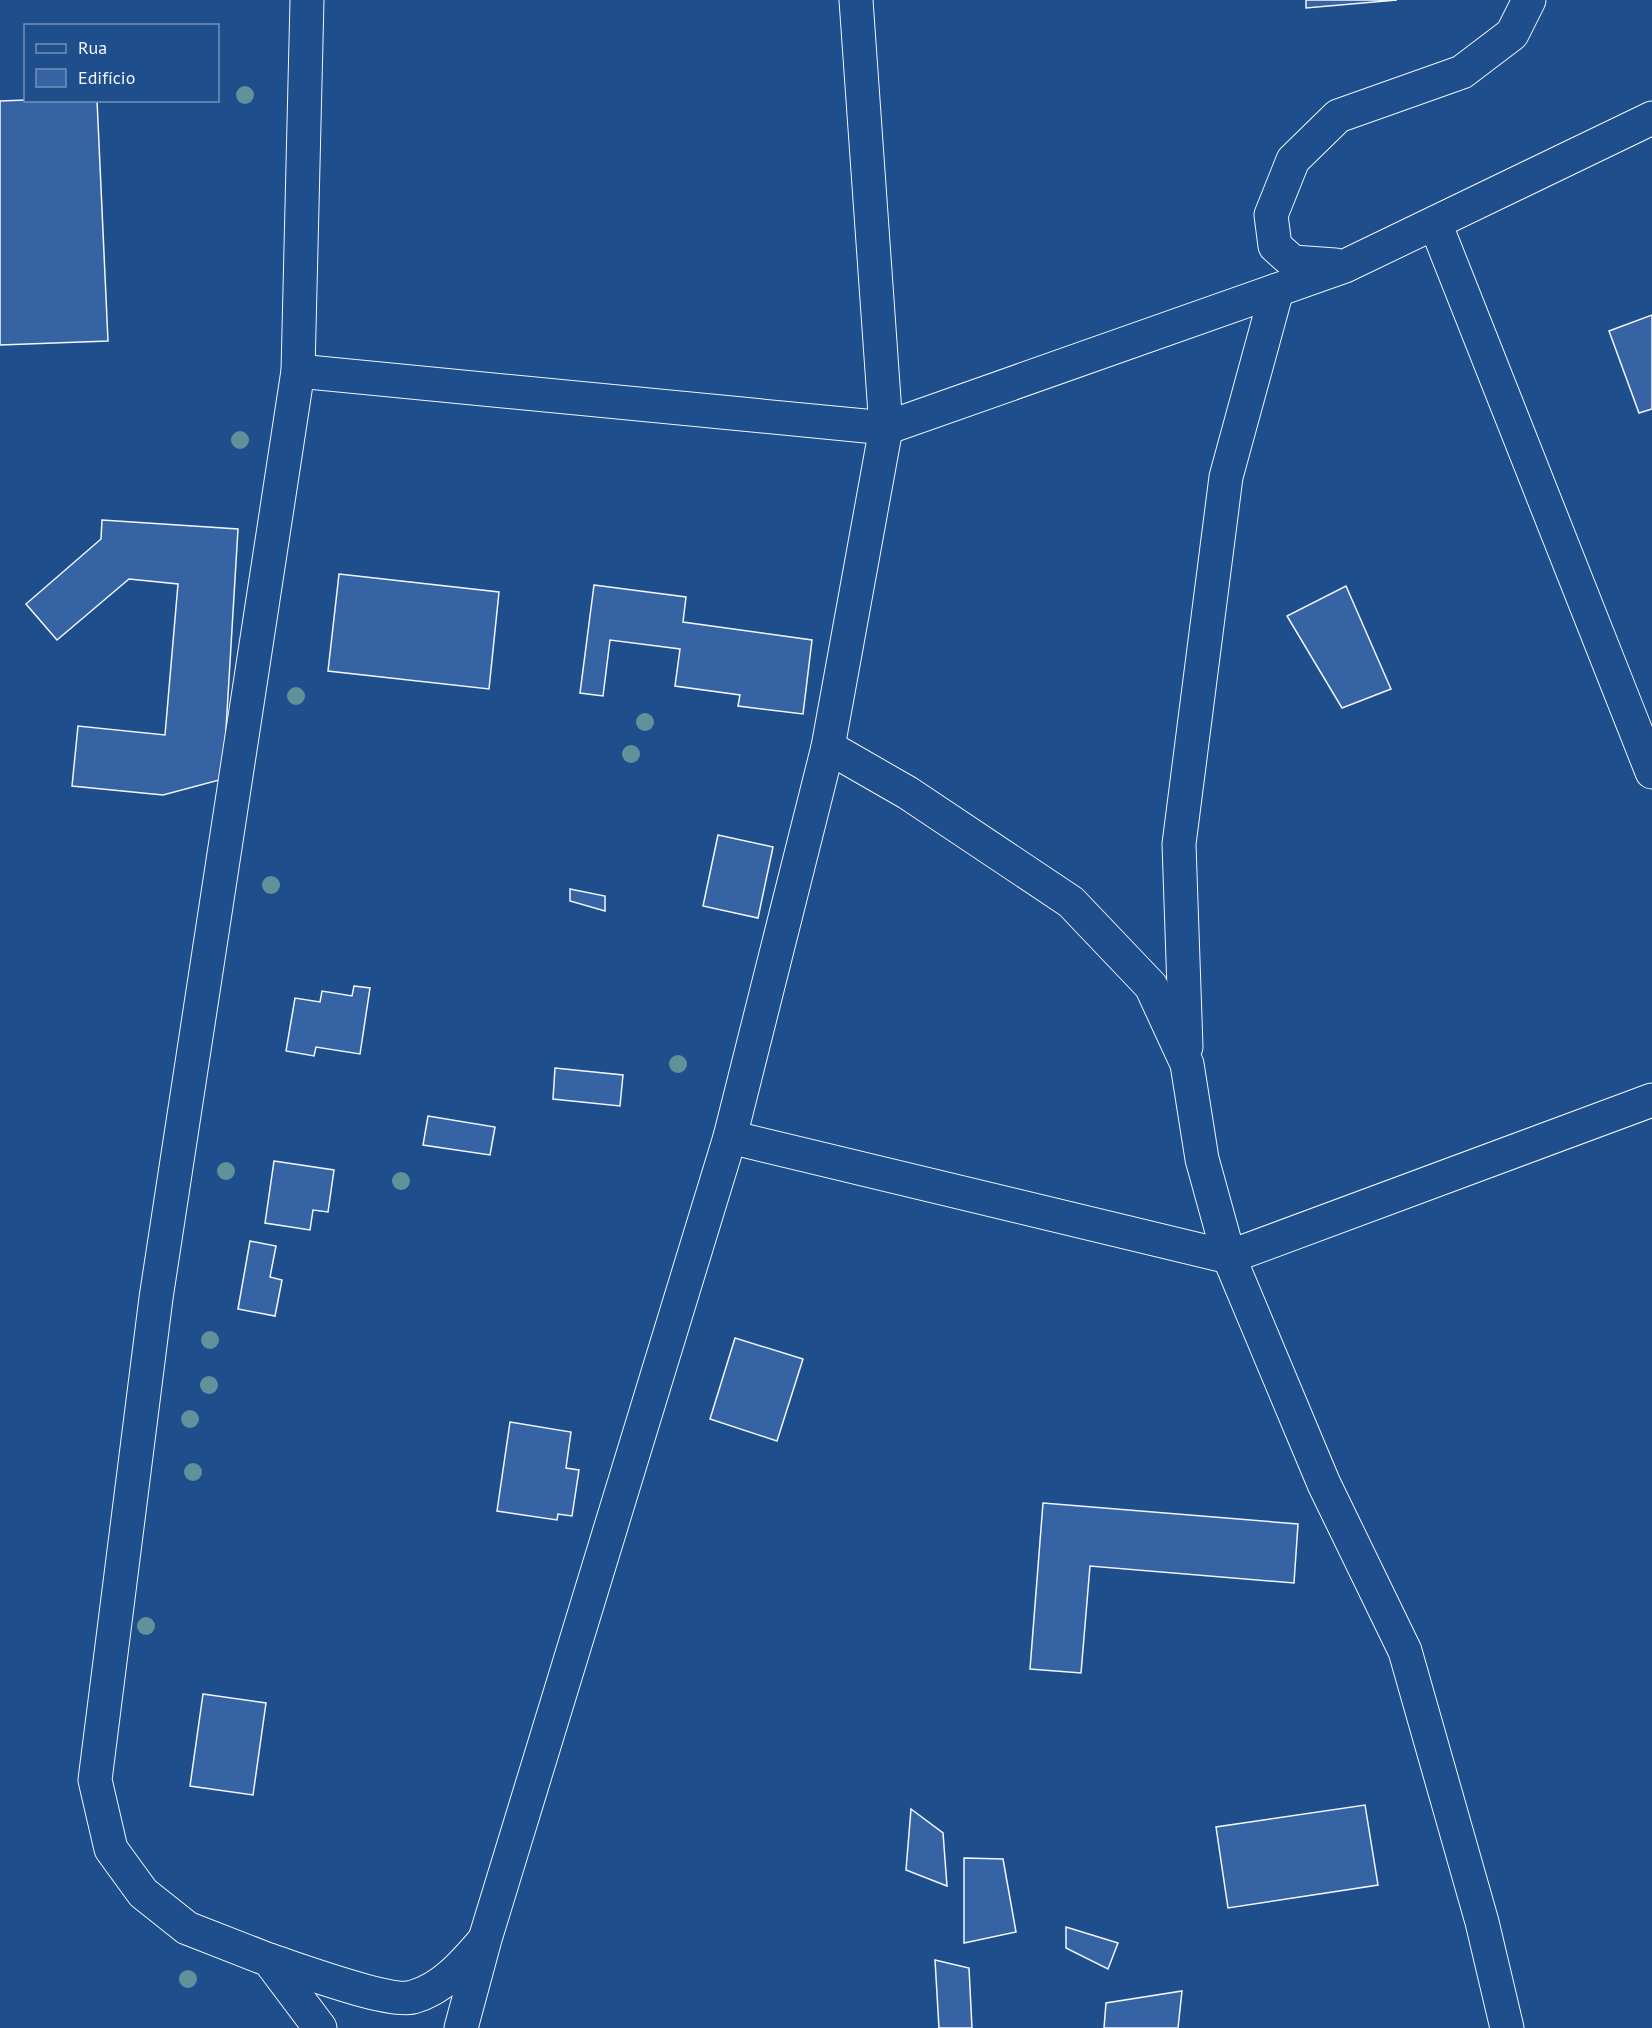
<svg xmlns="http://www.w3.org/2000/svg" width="1652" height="2028" viewBox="0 0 1652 2028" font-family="'PT Sans',sans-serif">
	<rect width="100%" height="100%" fill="#1f4e8c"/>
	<!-- building -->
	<g fill="#3563a3" stroke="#f2f6ff" stroke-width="1.5">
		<polygon points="1306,0 1397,0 1306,8"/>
		<polygon points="26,100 97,100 108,341 0,345 0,101"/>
		<polygon points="1652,315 1652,409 1639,413 1609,331"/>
		<polygon points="102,520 238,529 223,779 163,795 72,786 78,726 165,735 178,584 129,579 57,640 26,604 101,539"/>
		<polygon points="339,574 499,592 489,689 328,671"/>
		<polygon points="594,585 686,597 683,622 812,640 803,714 738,706 740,695 675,686 680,649 610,640 603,696 580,693"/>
		<polygon points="1346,586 1391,689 1342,708 1287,616"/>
		<polygon points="718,835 773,847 758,918 703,906"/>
		<polygon points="570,889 605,896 605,911 570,901"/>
		<polygon points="354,986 370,988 360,1054 316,1047 314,1056 286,1051 295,998 320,1002 322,991 352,996"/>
		<polygon points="555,1068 623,1075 620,1106 553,1099"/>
		<polygon points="428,1116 495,1127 490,1155 423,1145"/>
		<polygon points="274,1161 334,1170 328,1212 313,1210 310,1230 265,1223"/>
		<polygon points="250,1241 276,1246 270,1277 282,1280 275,1316 238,1309"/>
		<polygon points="735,1338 803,1359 777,1441 710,1419"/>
		<polygon points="510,1422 571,1432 566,1468 579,1470 572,1516 558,1514 557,1520 497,1511"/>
		<polygon points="1043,1503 1298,1524 1294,1583 1090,1566 1081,1673 1030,1669"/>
		<polygon points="203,1694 266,1703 253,1795 190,1786"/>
		<polygon points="1365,1805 1378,1885 1228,1908 1216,1827"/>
		<polygon points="911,1809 943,1833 947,1886 906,1870"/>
		<polygon points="964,1858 1003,1859 1016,1932 964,1943"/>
		<polygon points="1066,1927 1118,1943 1108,1969 1066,1948"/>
		<polygon points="935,1960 969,1968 972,2028 939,2028"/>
		<polygon points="1182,1991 1178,2028 1104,2028 1106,2003"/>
	</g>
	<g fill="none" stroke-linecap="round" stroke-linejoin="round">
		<defs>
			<g id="street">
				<polyline points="307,0 298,371 156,1298 95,1780 111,1849 143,1893 187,1928 269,1960 320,2028"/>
				<polyline points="1435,223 1652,772"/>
				<polyline points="1335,265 1293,262 1275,246 1271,215 1293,160 1338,116 1462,72 1512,34 1529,0"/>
				<polyline points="298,371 886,428 1345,266 1652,118"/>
				<polyline points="828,747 908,793 1071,902 1151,986 1187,1064 1202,1159 1229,1257 1324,1484 1405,1651 1482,1922 1507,2028"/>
				<polyline points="1186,1047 1179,844 1226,477 1277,290"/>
				<polyline points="730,1137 1229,1257 1652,1100"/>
				<path d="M269,1960C297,1969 390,2004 413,1997C442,1989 463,1965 482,1943"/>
				<polyline points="461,2028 485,1939 730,1137 828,747 886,428 856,0"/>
			</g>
		</defs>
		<!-- street casing -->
		<use href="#street" stroke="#f2f6ff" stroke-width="35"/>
		<!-- street -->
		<use href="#street" stroke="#1f4e8c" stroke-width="33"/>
	</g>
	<!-- trees -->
	<g fill="#61919a">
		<circle cx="245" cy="95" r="9"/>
		<circle cx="240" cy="440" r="9"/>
		<circle cx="296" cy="696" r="9"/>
		<circle cx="645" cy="722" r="9"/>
		<circle cx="631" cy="754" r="9"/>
		<circle cx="271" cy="885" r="9"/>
		<circle cx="678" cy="1064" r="9"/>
		<circle cx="226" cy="1171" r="9"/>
		<circle cx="401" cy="1181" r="9"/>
		<circle cx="210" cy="1340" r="9"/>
		<circle cx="209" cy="1385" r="9"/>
		<circle cx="190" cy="1419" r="9"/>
		<circle cx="193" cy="1472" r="9"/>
		<circle cx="146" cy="1626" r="9"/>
		<circle cx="188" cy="1979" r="9"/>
	</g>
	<!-- legend -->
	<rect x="24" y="24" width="195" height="78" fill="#1f4e8c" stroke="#7391ba" stroke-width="1.5"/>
	<rect x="36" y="44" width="30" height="9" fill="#1f4e8c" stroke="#7391ba" stroke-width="1.5"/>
	<text x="78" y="54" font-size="18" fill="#f2f6ff">Rua</text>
	<rect x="36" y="69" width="30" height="18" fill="#3563a3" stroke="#7391ba" stroke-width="1.5"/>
	<text x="78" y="84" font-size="18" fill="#f2f6ff">Edifício</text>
</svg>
